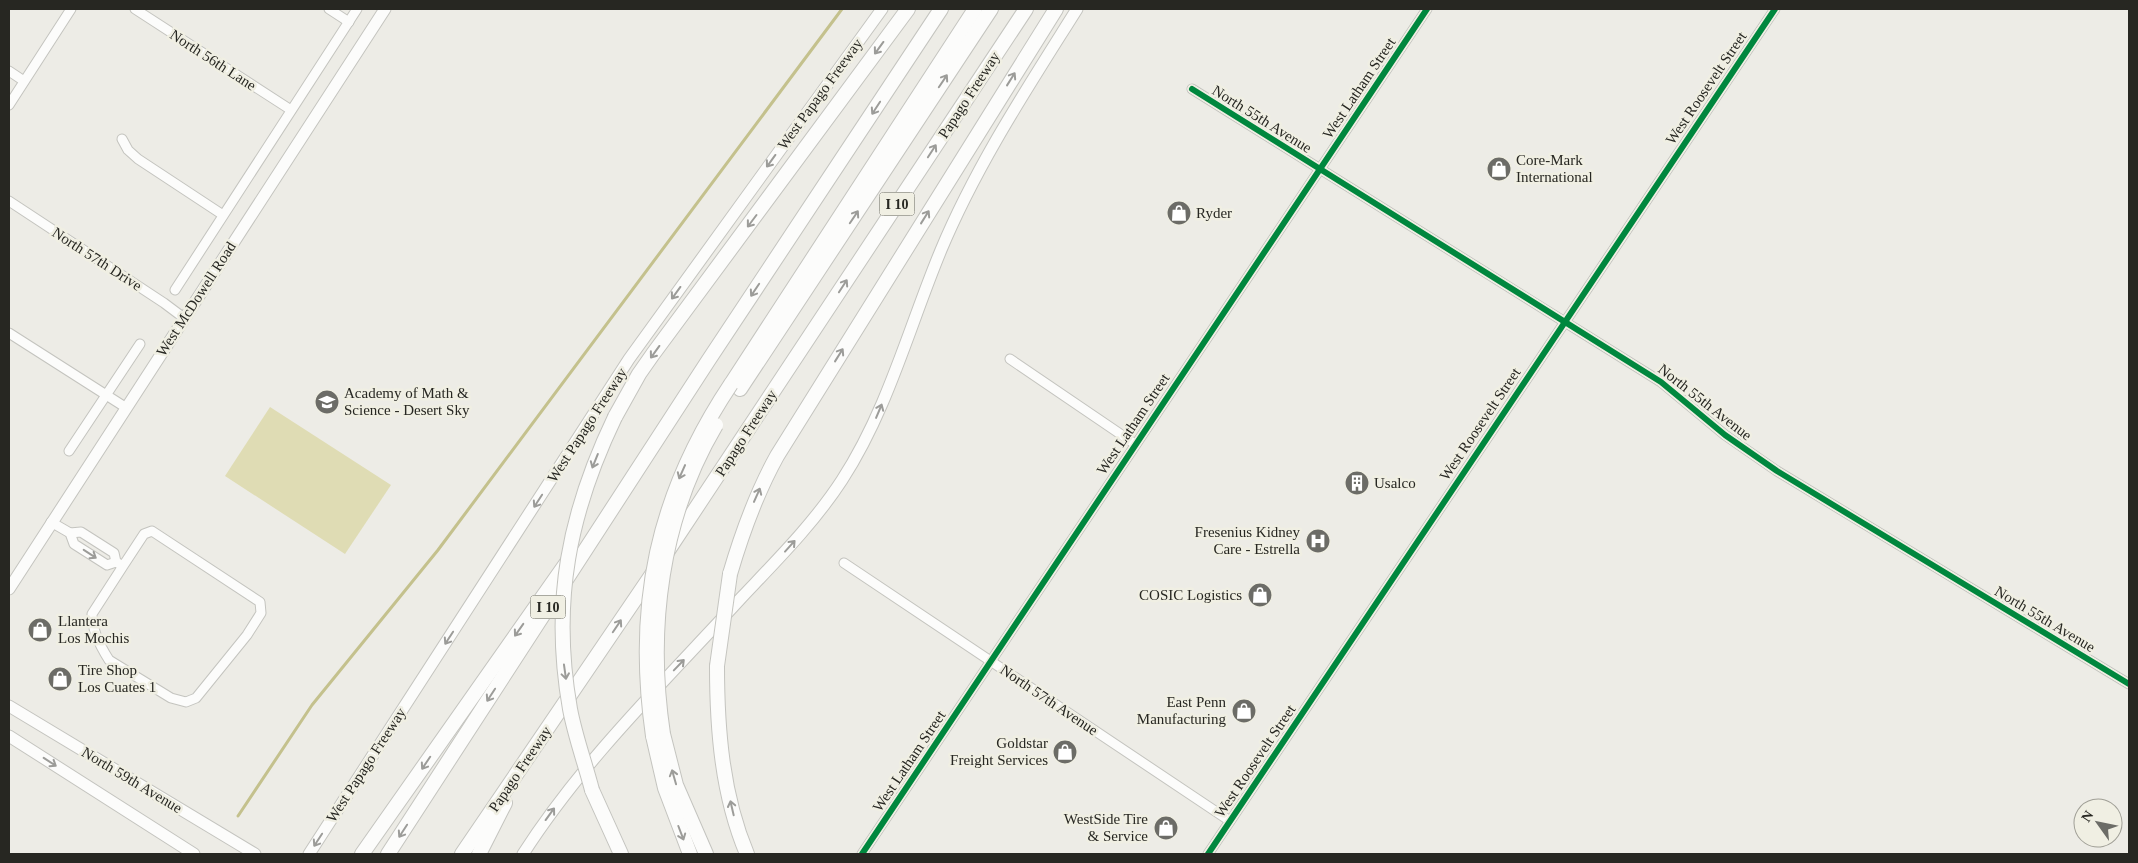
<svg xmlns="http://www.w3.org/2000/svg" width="2138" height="863" viewBox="0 0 2138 863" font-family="'Times New Roman',serif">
	<rect width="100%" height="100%" fill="#edece6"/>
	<!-- garden -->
	<polygon fill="#dfdcb4" points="270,407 391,485 345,554 225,476"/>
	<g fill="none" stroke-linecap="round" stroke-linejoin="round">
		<!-- stream -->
		<polyline stroke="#c4c18d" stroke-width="3" points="238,816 312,705 438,550 842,9"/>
		<defs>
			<g id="minor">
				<polyline points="135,9 291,110"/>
				<polyline points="329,9 349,22"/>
				<polyline points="9,71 24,81"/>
				<polyline points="1192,89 1661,382 1725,435 1777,471 2129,684"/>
				<polyline points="9,105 71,9"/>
				<polyline points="122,139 128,150 138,159 223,215"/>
				<polyline points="9,201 164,303 184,318"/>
				<polyline points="175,290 357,9"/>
				<polyline points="9,333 125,407"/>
				<polyline points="1010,359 1135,444"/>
				<polyline points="69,451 140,344"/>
				<polyline points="51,522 70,533 74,544 107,565 116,562"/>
				<path d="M70,533L81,532L114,553L116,562L123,566L144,534L152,531L260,602L261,613L247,635L196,698L186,702L171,698L109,660C100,646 92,630 92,614L123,566"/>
				<polyline points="844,563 1230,821"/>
				<polyline points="862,854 1427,9"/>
				<polyline points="1208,854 1775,9"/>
			</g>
			<g id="major">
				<polyline points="9,589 385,9"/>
				<polyline points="9,706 255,854"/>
				<polyline points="9,736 194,854"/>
				<polyline points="309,854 629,359 882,9"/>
				<path d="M523,854C584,759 666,680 742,597C777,560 814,523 842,480C888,409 909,327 941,250C977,164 1028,87 1077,9"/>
			</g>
			<g id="highway">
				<polyline points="731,384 975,9"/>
				<polyline points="740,389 991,9"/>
				<polyline points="615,417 639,374 653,354 908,9"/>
				<polyline points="667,552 1026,9"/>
				<path d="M730,574C742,533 756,494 777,456L1056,9"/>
				<path d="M717,666C717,729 722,795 747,854"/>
				<polyline points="663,734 676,785 706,854"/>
				<polyline points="653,736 665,788 690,854"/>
				<polyline points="592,790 621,854"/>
				<polyline points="362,854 570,558"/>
				<polyline points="388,854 708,361 941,9"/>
				<polyline points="462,854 655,570"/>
				<polyline points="479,854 505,803"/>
			</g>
		</defs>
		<!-- minor casing -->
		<use href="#minor" stroke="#c4c4bf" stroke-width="11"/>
		<!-- major casing -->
		<use href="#major" stroke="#c4c4bf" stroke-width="13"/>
		<!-- highway casing -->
		<use href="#highway" stroke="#c4c4bf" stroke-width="16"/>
		<!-- minor -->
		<use href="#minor" stroke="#fcfcfb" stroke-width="9"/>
		<!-- major -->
		<use href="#major" stroke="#fcfcfb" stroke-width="11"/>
		<!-- highway -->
		<use href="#highway" stroke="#fcfcfb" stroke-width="14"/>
		<defs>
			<g id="highway-bridge">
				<polyline points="717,666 730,574"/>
				<path d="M663,734C647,628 661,518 716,425"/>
				<path d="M653,736C634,604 657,495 731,384"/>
				<path d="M592,790C585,763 575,736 570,709C551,602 569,513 615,417"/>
			</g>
		</defs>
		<!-- highway-bridge casing -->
		<use href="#highway-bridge" stroke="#c4c4bf" stroke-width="16" stroke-linecap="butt"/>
		<!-- highway-bridge -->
		<use href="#highway-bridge" stroke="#fcfcfb" stroke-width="14"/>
		<defs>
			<g id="cycleway">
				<polyline points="1192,89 1661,382 1725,435 1777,471 2129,684"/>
				<polyline points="862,854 1427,9"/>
				<polyline points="1208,854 1775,9"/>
			</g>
		</defs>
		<!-- cycleway casing -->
		<use href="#cycleway" stroke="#f0efe3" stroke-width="9"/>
		<!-- cycleway -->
		<use href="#cycleway" stroke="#00873e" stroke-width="6"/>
	</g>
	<!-- one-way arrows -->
	<defs><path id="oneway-shaft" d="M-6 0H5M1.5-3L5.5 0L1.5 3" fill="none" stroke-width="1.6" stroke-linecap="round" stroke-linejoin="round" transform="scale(1.25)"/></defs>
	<g stroke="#9c9c99">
		<use href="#oneway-shaft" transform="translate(879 48) rotate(126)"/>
		<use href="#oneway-shaft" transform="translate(1011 79) rotate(-58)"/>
		<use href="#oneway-shaft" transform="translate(943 81) rotate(-56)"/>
		<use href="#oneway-shaft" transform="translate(876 108) rotate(123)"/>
		<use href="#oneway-shaft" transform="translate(932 151) rotate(-57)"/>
		<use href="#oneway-shaft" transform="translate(771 161) rotate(126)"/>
		<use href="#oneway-shaft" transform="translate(854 217) rotate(-56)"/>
		<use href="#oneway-shaft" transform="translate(925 217) rotate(-58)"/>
		<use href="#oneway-shaft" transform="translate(752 221) rotate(127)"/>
		<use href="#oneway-shaft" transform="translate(843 286) rotate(-57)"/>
		<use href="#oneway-shaft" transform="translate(755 290) rotate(124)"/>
		<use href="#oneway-shaft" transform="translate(676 293) rotate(126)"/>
		<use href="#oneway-shaft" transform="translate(655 352) rotate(126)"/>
		<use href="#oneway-shaft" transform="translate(839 355) rotate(-58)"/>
		<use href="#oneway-shaft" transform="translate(879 411) rotate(-67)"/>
		<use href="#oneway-shaft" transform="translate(595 461) rotate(112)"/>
		<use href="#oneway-shaft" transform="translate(682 472) rotate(114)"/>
		<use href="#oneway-shaft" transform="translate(757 495) rotate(-66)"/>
		<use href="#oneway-shaft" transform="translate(538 501) rotate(123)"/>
		<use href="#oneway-shaft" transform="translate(790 546) rotate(-48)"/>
		<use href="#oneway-shaft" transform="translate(90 554) rotate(33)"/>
		<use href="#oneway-shaft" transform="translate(617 626) rotate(-56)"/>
		<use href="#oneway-shaft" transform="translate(519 630) rotate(125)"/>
		<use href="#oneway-shaft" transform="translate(449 638) rotate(123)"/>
		<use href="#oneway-shaft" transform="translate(679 665) rotate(-46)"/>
		<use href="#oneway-shaft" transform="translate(565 672) rotate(82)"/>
		<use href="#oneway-shaft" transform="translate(491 695) rotate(123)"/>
		<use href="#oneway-shaft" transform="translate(50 762) rotate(33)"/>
		<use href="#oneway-shaft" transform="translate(426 763) rotate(124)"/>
		<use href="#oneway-shaft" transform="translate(674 777) rotate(-106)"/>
		<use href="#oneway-shaft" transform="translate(732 808) rotate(-103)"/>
		<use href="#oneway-shaft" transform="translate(550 814) rotate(-54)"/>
		<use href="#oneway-shaft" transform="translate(403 831) rotate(123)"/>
		<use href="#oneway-shaft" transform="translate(681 833) rotate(69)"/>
		<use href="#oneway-shaft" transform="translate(318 840) rotate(123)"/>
	</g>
	<!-- icons -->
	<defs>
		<symbol id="shop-disc" viewBox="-11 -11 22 22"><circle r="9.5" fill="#6c6c67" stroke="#f0efe3"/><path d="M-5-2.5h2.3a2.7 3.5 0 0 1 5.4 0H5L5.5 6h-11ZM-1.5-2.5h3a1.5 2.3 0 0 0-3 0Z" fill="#fff"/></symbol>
		<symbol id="school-disc" viewBox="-11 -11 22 22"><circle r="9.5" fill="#6c6c67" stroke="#f0efe3"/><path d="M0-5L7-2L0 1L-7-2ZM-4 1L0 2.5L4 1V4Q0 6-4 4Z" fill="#fff"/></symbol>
		<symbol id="building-disc" viewBox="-11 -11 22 22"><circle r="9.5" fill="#6c6c67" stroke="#f0efe3"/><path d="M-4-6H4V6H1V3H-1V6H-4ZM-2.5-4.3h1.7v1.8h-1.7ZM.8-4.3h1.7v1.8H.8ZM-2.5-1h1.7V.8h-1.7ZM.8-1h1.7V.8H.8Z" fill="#fff"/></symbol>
		<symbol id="hospital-disc" viewBox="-11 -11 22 22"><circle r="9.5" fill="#6c6c67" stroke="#f0efe3"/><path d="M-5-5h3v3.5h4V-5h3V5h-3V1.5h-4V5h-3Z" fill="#fff"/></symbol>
	</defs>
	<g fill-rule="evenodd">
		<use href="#shop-disc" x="1485" y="155" width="28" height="28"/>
		<use href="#shop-disc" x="1165" y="199" width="28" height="28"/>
		<use href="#school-disc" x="313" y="388" width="28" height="28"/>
		<use href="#building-disc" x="1343" y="469" width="28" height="28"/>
		<use href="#hospital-disc" x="1304" y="527" width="28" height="28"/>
		<use href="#shop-disc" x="1246" y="581" width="28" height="28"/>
		<use href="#shop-disc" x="26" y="616" width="28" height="28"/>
		<use href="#shop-disc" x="46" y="665" width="28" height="28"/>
		<use href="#shop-disc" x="1230" y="697" width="28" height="28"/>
		<use href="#shop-disc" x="1051" y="738" width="28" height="28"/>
		<use href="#shop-disc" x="1152" y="814" width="28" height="28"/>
	</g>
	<g text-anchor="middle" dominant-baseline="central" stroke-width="5" stroke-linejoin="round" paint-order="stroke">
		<!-- shield labels -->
		<g fill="#f0efe3" stroke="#63635c" stroke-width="1">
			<rect x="879.5" y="192.5" width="35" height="23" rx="4"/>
			<rect x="530.5" y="595.5" width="35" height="23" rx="4"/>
		</g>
		<g font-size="14" font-weight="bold" fill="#272722">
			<text x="897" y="204">I 10</text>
			<text x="548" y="607">I 10</text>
		</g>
		<!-- street labels -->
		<g font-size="15" fill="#272722" stroke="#f0efe3">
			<text transform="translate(213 60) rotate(33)">North 56th Lane</text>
			<text transform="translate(1359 88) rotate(-56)">West Latham Street</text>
			<text transform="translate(1706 88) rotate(-56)">West Roosevelt Street</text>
			<text transform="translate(820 94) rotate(-54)">West Papago Freeway</text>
			<text transform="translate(969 95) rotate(-57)">Papago Freeway</text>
			<text transform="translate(1262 119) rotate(32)">North 55th Avenue</text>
			<text transform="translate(97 259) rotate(33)">North 57th Drive</text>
			<text transform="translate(196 299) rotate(-57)">West McDowell Road</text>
			<text transform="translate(1705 402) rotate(38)">North 55th Avenue</text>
			<text transform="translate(1133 424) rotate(-56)">West Latham Street</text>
			<text transform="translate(1480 424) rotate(-56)">West Roosevelt Street</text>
			<text transform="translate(587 425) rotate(-57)">West Papago Freeway</text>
			<text transform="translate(746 433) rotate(-57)">Papago Freeway</text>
			<text transform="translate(2045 619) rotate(31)">North 55th Avenue</text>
			<text transform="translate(1049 700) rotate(34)">North 57th Avenue</text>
			<text transform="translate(909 761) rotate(-56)">West Latham Street</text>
			<text transform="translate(1255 761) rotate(-56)">West Roosevelt Street</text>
			<text transform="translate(366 765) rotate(-57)">West Papago Freeway</text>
			<text transform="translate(520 769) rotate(-56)">Papago Freeway</text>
			<text transform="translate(132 780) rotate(31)">North 59th Avenue</text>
		</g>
		<!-- poi labels -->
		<g font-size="15" fill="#272722" stroke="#f0efe3" text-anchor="start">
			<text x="1516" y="160">Core-Mark<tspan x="1516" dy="17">International</tspan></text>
			<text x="1196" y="213">Ryder</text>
			<text x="344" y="393">Academy of Math &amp;<tspan x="344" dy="17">Science - Desert Sky</tspan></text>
			<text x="1374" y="483">Usalco</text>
			<text x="1300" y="532" text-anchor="end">Fresenius Kidney<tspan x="1300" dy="17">Care - Estrella</tspan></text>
			<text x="1242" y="595" text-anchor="end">COSIC Logistics</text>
			<text x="58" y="621">Llantera<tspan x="58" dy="17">Los Mochis</tspan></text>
			<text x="78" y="670">Tire Shop<tspan x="78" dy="17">Los Cuates 1</tspan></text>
			<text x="1226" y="702" text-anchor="end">East Penn<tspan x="1226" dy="17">Manufacturing</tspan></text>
			<text x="1048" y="743" text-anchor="end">Goldstar<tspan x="1048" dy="17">Freight Services</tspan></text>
			<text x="1148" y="819" text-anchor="end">WestSide Tire<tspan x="1148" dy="17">&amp; Service</tspan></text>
		</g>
	</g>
	<!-- border -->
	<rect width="2138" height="863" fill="none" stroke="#272722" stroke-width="20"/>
	<!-- north arrow -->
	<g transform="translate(2098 823) rotate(303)"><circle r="24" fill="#f0efe3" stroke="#a09f96"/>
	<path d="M0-4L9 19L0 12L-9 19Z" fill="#6c6c67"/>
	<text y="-8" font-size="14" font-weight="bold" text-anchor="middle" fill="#272722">N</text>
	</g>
</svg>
